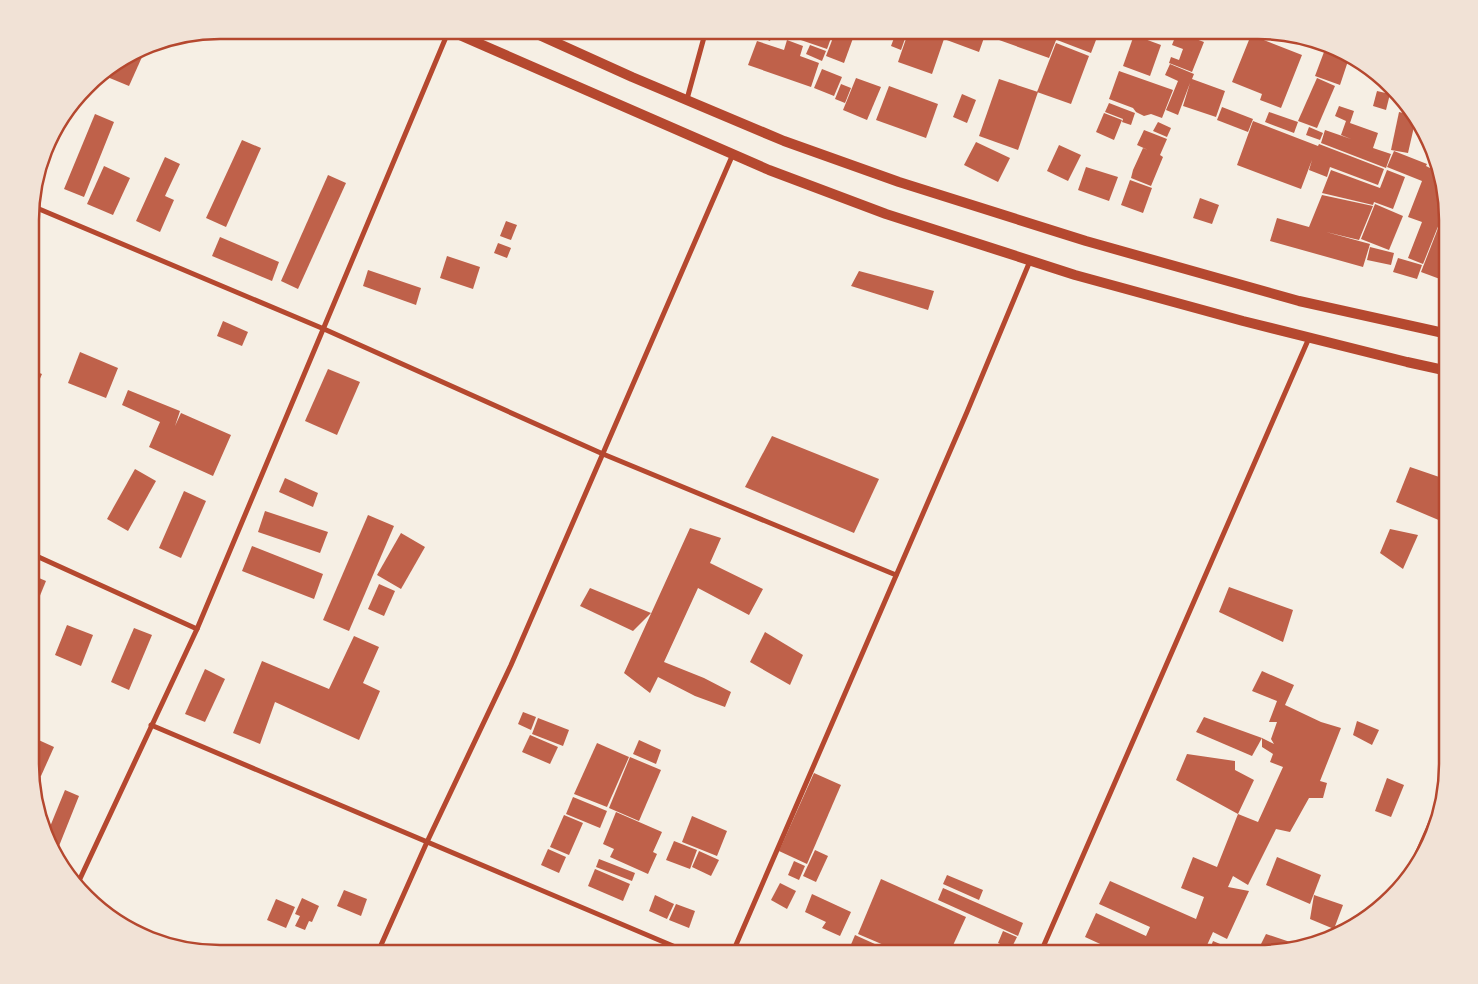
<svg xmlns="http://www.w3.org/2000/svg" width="1478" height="984" viewBox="0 0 1478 984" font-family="Manrope,sans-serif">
	<rect width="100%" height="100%" fill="#f6efe4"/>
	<!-- building -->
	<g fill="#bf614a">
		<polygon points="763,30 774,31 770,41 760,37"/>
		<polygon points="795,30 834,30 827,49 792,37"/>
		<polygon points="836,30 856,30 844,63 826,56"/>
		<polygon points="897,30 907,33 901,50 891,46"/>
		<polygon points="909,30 1060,30 1049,58 985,35 979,52 944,39 932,74 898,62"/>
		<polygon points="1061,30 1082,30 1081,34 1096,40 1091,53 1057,40"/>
		<polygon points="1192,30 1209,30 1204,40 1190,34"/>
		<polygon points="1177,32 1204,42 1192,72 1169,63 1171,57 1179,60 1183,49 1172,45"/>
		<polygon points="1134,35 1161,45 1150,76 1123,66"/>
		<polygon points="1251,35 1302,55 1281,108 1260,100 1262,94 1232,82"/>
		<polygon points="787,40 803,46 800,56 819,63 811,87 748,65 757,41 784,50"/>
		<polygon points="1056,43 1089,56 1071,104 1037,92"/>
		<polygon points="1327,44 1350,55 1340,85 1315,76"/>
		<polygon points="810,45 826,51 822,61 806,54"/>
		<polygon points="133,53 142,57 129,86 100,74"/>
		<polygon points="1170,64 1194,74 1192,79 1225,91 1216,117 1183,106 1190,83 1178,115 1166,110 1178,81 1165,75"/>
		<polygon points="822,69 842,77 834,96 814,88"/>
		<polygon points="1119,71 1173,90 1162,118 1151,114 1144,116 1136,112 1133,108 1109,99"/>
		<polygon points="856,78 881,87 867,120 843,110"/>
		<polygon points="1317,78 1335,86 1317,128 1298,121"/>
		<polygon points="999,79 1038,92 1018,150 979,136"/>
		<polygon points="841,84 851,88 845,103 835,99"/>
		<polygon points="889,86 938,104 926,138 876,120"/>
		<polygon points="1377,91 1390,94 1386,110 1373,106"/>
		<polygon points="962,94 976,100 967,123 953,117"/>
		<polygon points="1109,103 1135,113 1131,125 1122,122 1123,119 1105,112"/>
		<polygon points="1339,106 1354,111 1350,123 1378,133 1373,148 1391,154 1386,168 1321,143 1325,130 1351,139 1341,135 1346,121 1335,116"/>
		<polygon points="1222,107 1253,119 1248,132 1217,120"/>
		<polygon points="1269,112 1298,122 1294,133 1265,122"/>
		<polygon points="1399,112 1413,115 1416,118 1408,153 1391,150"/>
		<polygon points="1104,113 1122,120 1114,140 1096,132"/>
		<polygon points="95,114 114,122 84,197 64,189"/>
		<polygon points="1253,121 1318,146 1319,144 1384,169 1378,185 1330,167 1327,177 1309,170 1312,160 1301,189 1237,165"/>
		<polygon points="1158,122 1171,128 1167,137 1153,131"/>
		<polygon points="1309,127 1323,133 1320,140 1306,135"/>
		<polygon points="1144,130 1167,139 1160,155 1163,157 1151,186 1131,178 1133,170 1143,148 1148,150 1137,145"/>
		<polygon points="242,140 261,148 226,227 206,218"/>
		<polygon points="976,142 1010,158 998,182 964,165"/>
		<polygon points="1059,145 1081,155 1068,181 1047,171"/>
		<polygon points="1394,151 1427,164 1426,166 1430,168 1433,160 1441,185 1439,184 1438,187 1436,186 1435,188 1442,191 1447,204 1423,264 1408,258 1422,222 1408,217 1422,181 1387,167"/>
		<polygon points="165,157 180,164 165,196 174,200 160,232 136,221"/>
		<polygon points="104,166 130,178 113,215 87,204"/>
		<polygon points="1086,167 1118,177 1109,201 1078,190"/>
		<polygon points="1331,170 1380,188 1387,170 1405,177 1393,209 1374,202 1373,205 1322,193"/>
		<polygon points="328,175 346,183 298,289 281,281"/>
		<polygon points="1130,180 1152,188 1143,213 1121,205"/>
		<polygon points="1322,195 1373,206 1359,240 1326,232 1370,244 1363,267 1270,241 1277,218 1309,227"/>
		<polygon points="1200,198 1219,205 1212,224 1193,218"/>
		<polygon points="1375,204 1403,216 1389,250 1361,239"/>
		<polygon points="1444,213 1448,215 1448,282 1421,272"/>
		<polygon points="506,221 517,225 511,240 500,236"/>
		<polygon points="220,237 279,262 272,281 212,256"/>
		<polygon points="498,243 511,248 507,258 494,253"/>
		<polygon points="1370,247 1394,253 1391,265 1367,260"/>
		<polygon points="447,256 480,267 473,289 440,278"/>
		<polygon points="1398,258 1422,265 1417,279 1393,272"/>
		<polygon points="368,270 421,288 416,305 363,286"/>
		<polygon points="859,271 934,291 928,310 851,286"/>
		<polygon points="223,321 248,332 242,346 217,336"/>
		<polygon points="80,352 118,368 106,398 68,383"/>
		<polygon points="328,369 360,382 337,435 305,421"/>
		<polygon points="32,370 42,374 32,397"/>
		<polygon points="128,390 180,411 175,426 181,413 231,435 213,476 149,447 160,422 122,405"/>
		<polygon points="772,436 879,479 854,533 745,487"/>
		<polygon points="1410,467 1448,480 1448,524 1396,502"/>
		<polygon points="135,469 156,481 128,531 107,519"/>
		<polygon points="285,478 318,493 313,507 279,492"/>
		<polygon points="184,491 206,501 181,558 159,548"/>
		<polygon points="265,511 328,532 320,553 258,532"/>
		<polygon points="368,515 394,526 349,631 323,620"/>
		<polygon points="690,528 721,538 710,563 763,589 749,615 698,588 664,662 704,678 731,692 725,707 695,696 658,677 650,693 624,673"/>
		<polygon points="1390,529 1418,535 1403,569 1380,553"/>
		<polygon points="401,533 425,547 401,589 377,575"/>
		<polygon points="252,546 323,574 314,599 242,571"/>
		<polygon points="32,575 46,581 32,615"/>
		<polygon points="379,584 395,591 384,616 368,609"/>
		<polygon points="1229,587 1293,610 1283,642 1219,612"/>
		<polygon points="590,588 651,613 633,631 580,606"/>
		<polygon points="67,625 93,635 81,666 55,655"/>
		<polygon points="134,628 152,635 129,690 111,682"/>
		<polygon points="765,632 803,655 790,685 750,662"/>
		<polygon points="354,636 379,647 363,683 380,691 359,740 275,702 260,744 233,733 262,661 329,689"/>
		<polygon points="205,669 225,679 205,722 185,714"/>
		<polygon points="1262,671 1294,685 1285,705 1321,722 1341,728 1320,781 1327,783 1323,798 1309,798 1290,832 1276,829 1248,885 1233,876 1228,887 1249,891 1227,939 1213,932 1203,954 1122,954 1085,937 1096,913 1146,936 1150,927 1099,904 1110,881 1196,919 1204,897 1181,888 1193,857 1217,867 1238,814 1176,780 1187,754 1235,761 1235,770 1254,780 1238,814 1258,822 1283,767 1270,762 1273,754 1262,747 1262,738 1274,744 1271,739 1277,722 1269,722 1277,701 1252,691"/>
		<polygon points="523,712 536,717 531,730 518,724"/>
		<polygon points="1204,717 1262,738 1252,756 1196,732"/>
		<polygon points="538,718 569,730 563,746 532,734"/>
		<polygon points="1357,721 1379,730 1372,745 1353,735"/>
		<polygon points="530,735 558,747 550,764 522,752"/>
		<polygon points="32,737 54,747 41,776 32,772"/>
		<polygon points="639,740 661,750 656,764 633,754"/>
		<polygon points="597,743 629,757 607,807 574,794"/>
		<polygon points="630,757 661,770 639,821 609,808"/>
		<polygon points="814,773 841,785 807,864 779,851"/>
		<polygon points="1387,778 1404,785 1391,817 1375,811"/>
		<polygon points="65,790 79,796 57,851 52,849 47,834"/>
		<polygon points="573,797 607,811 600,828 566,814"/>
		<polygon points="616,812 662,832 653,852 657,854 648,874 610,857 614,849 603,844"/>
		<polygon points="564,815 583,823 569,855 550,847"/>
		<polygon points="692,816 727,831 717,856 682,842"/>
		<polygon points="674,841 697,850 690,869 666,860"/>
		<polygon points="548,849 566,857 559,873 541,865"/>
		<polygon points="815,850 828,856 816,882 803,876"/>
		<polygon points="699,851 719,860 711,876 692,867"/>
		<polygon points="1277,857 1321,875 1310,904 1266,885"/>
		<polygon points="599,859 635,873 632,881 596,867"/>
		<polygon points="794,861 805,866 799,880 788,875"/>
		<polygon points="595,869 630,884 623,901 588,886"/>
		<polygon points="947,875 983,890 979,900 943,884"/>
		<polygon points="881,879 966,917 949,954 905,954 858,934"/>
		<polygon points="780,883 796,891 787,909 771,900"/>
		<polygon points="943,888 1023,923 1018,936 938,900"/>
		<polygon points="344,890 367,899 361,916 337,906"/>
		<polygon points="812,894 851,912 840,936 822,928 826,922 805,912"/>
		<polygon points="655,895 674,904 667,919 649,911"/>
		<polygon points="1314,895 1343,905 1334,929 1310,919"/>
		<polygon points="302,898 319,906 312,922 309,921 305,930 295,926 300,916 295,914"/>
		<polygon points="276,899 295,907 286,928 267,920"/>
		<polygon points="676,904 695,911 689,928 669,920"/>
		<polygon points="1003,931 1017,937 1011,949 998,943"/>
		<polygon points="1266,934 1299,945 1270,954 1261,954 1257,952"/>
		<polygon points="855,935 897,954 847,954"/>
		<polygon points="1213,941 1244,954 1208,954"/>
	</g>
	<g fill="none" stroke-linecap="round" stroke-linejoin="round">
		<!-- minor -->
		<g stroke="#b5482f" stroke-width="5">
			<polyline points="687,99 706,30"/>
			<polyline points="32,206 324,329 603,454 896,575"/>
			<polyline points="32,554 197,629"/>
			<polyline points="151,725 692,954"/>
			<polyline points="1406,879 1445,790"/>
			<polyline points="78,883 197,629 449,30"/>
			<polyline points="377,954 427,842 511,665 733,154"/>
			<polyline points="732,954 967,412 1030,261"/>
			<polyline points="1040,954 1309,338"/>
		</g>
		<!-- secondary -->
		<g stroke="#b5482f" stroke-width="10">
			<polyline points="448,30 769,170 886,214 1075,275 1243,321 1407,362 1448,371"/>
			<polyline points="528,30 632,77 784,141 899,182 1086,241 1299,301 1448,334"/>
		</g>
	</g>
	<!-- crop -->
	<path d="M0 0H1478V984H0ZM220 39H1258A181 181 0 0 1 1439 220V764A181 181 0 0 1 1258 945H220A181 181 0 0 1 39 764V220A181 181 0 0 1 220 39Z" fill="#f1e2d6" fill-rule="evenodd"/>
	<path fill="none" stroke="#b5482f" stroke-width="2.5" d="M220 39H1258A181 181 0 0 1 1439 220V764A181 181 0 0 1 1258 945H220A181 181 0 0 1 39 764V220A181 181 0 0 1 220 39Z"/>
</svg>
